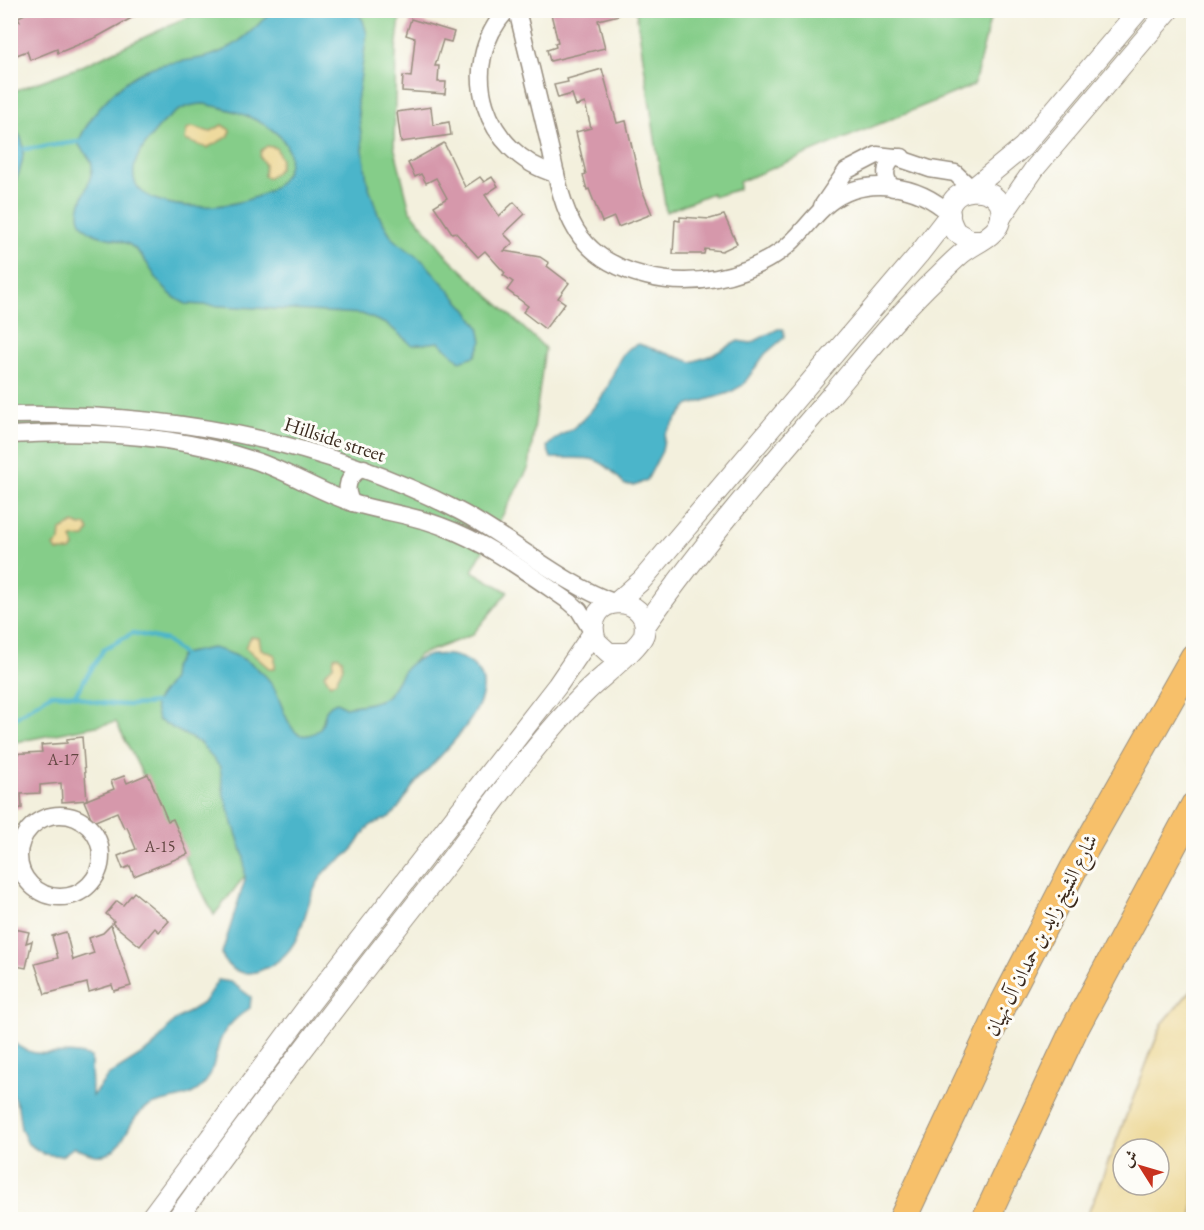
<svg xmlns="http://www.w3.org/2000/svg" width="1204" height="1230" viewBox="0 0 1204 1230" font-family="'EB Garamond',Amiri,serif">
	<rect width="100%" height="100%" fill="#fdfcf7"/>
	<filter id="ink" filterUnits="userSpaceOnUse"><feTurbulence type="fractalNoise" baseFrequency=".0167" numOctaves="2"/><feDisplacementMap in="SourceGraphic" scale="12" xChannelSelector="R" yChannelSelector="G"/><feConvolveMatrix kernelMatrix="1 2 1 2 8 2 1 2 1" color-interpolation-filters="sRGB"/></filter>
	<filter id="wash" filterUnits="userSpaceOnUse"><feTurbulence type="fractalNoise" baseFrequency=".008" numOctaves="4" result="noise"/><feDisplacementMap in="SourceGraphic" scale="24" xChannelSelector="R" yChannelSelector="G"/><feGaussianBlur stdDeviation="1.35" result="paint"/><feColorMatrix in="noise" values="0 0 0 0 0 0 0 0 0 0 0 0 0 0 0 0 0 1.4 0 .05"/><feComposite in="paint" operator="in"/></filter>
	<g filter="url(#wash)">
		<rect width="100%" height="100%" fill="#f3f0dd"/>
		<!-- green -->
		<g fill="#85cd89" stroke="#607c54" stroke-width="1.5">
			<polygon points="201,11 401,11 396,50 394,146 410,210 448,257 545,348 529,467 472,571 508,592 472,635 419,655 214,915 116,722 11,743 11,92 80,67"/>
			<polygon points="636,11 992,11 974,85 739,182 739,189 713,197 712,193 666,212"/>
		</g>
		<!-- sand -->
		<g fill="#eeda9e" stroke="#94825e" stroke-width="1.5" fill-rule="evenodd">
			<polygon points="222,125 230,130 229,136 207,148 185,140 187,129 192,127 210,132"/>
			<polygon points="267,146 276,148 281,159 279,169 269,178 264,176 265,165 260,157 261,151"/>
			<polygon points="74,523 80,526 86,525 89,531 85,537 72,538 74,547 71,551 57,551 54,546 60,541 61,530"/>
			<polygon points="251,637 259,638 261,649 275,655 275,669 270,669 245,647"/>
			<polygon points="338,656 342,659 343,667 336,681 330,684 324,674 333,666 334,657"/>
			<path d="M1193,988V1219H1086L1162,1024ZM1123,1149H1159V1185H1123Z"/>
		</g>
		<!-- water -->
		<g fill="#4cb5ca" stroke="#447074" stroke-width="1.5" fill-rule="evenodd">
			<path d="M272,11H356L363,20L367,34L357,102L367,181L378,214L393,239L424,262L466,309L479,327L482,341L475,356L460,361L439,342L412,345L388,325L362,314L186,304C152,288 152,259 130,245C115,236 91,240 81,222C73,208 91,185 92,169C93,156 81,153 78,142C93,110 124,74 160,65C179,60 200,61 218,53C240,44 256,27 272,11ZM204,104C234,109 306,130 286,173C266,216 138,218 134,177C132,160 144,146 154,133C168,116 182,104 204,104Z"/>
			<path d="M11,127C33,140 21,172 11,190Z"/>
			<path d="M778,329H783L785,337L765,354L743,385L729,393L687,406L665,434L662,451L647,480L637,485H625C596,451 591,460 551,458L547,447C554,438 564,434 573,428C585,419 597,404 605,392C615,375 617,349 639,344L692,362L712,355L738,341L751,343Z"/>
			<path d="M212,648C229,652 249,659 262,673C267,677 271,682 274,688C284,704 289,753 320,729C326,718 323,706 337,702L345,707C357,705 375,704 385,697C395,690 398,677 406,668C423,650 459,650 476,668C505,699 438,757 418,780C409,790 403,803 394,813C388,820 378,821 370,826C363,832 360,841 354,848C346,858 334,862 326,871C299,902 311,943 270,966C260,971 251,975 240,972C230,969 224,963 222,953L245,880L244,857L224,796L220,767L200,743L158,720L154,704L172,679L173,667L182,654Z"/>
			<path d="M218,980L231,982L251,997L250,1008C237,1017 226,1026 220,1041C215,1055 214,1073 204,1084C188,1103 166,1096 146,1108C128,1119 127,1143 109,1153C97,1159 85,1152 74,1147L62,1156L44,1154L28,1144L21,1129L18,1107L11,1091V1040C36,1065 60,1046 91,1057L92,1096L109,1075L152,1048L174,1021L203,1003Z"/>
		</g>
		<g fill="none" stroke-linecap="round" stroke-linejoin="round">
			<!-- stream -->
			<g stroke="#4cb5ca" stroke-width="4.5">
				<polyline points="25,149 78,142"/>
				<path d="M75,695C95,705 131,707 154,703"/>
				<polyline points="15,718 51,694 75,695 104,649 133,633 166,640 182,654"/>
			</g>
		</g>
		<g id="blocks">
			<!-- building -->
			<g fill="#d698ab">
				<polygon points="34,10 146,10 97,37 58,53 57,49 30,60 27,51 14,56 10,48 10,24 20,21 18,17"/>
				<polygon points="550,10 618,10 619,15 598,20 605,48 550,61 547,50 556,47 555,43 558,42"/>
				<polygon points="411,19 454,32 451,42 443,40 435,66 439,66 438,82 446,82 445,94 402,91 403,76 411,77 415,38 406,35"/>
				<polygon points="602,69 617,123 626,121 641,187 652,214 618,227 614,217 602,222 589,189 587,190 583,175 586,174 576,132 591,128 585,103 576,106 572,94 558,98 554,85 568,82 567,79"/>
				<polygon points="431,107 433,125 449,122 451,135 401,142 397,112"/>
				<polygon points="444,143 465,187 480,177 484,182 492,177 498,186 485,195 499,216 514,202 525,214 504,234 513,243 504,251 540,257 549,263 547,266 569,283 558,298 565,303 545,329 523,312 528,306 507,290 513,282 503,275 505,273 485,251 478,257 455,232 452,233 434,206 447,198 436,178 426,183 421,174 415,177 408,163"/>
				<polygon points="724,215 737,244 722,251 705,249 704,254 673,254 675,220 680,221 680,217 710,219"/>
				<polygon points="82,737 87,800 62,802 61,783 40,785 40,793 21,794 22,808 10,809 10,754 42,752 41,745 67,743 67,739"/>
				<polygon points="148,774 168,821 173,819 188,854 134,876 130,866 123,869 118,856 136,849 127,827 124,828 117,812 93,822 84,801 114,789 111,781 124,776 127,783"/>
				<polygon points="134,892 169,921 159,932 155,928 140,946 112,923 114,921 106,914 117,901 123,905"/>
				<polygon points="111,925 131,986 114,991 112,985 89,992 87,983 45,994 35,964 58,958 52,936 66,932 73,960 94,953 89,938 103,933"/>
				<polygon points="10,928 29,932 26,943 32,941 26,968 10,965"/>
			</g>
		</g>
	</g>
	<g filter="url(#ink)">
		<use href="#blocks" fill-opacity="0" stroke="#978d7e" stroke-width="1.5"/>
		<g fill="none" stroke-linecap="round" stroke-linejoin="round">
			<defs>
				<g id="minor">
					<path d="M507,10C455,67 485,154 556,174"/>
					<path d="M517,10C527,53 538,96 548,139C555,168 560,203 576,230C592,256 617,269 646,276C691,288 743,278 781,251C800,238 811,217 829,203C865,175 918,184 950,214"/>
					<path d="M893,188C883,178 884,166 895,157H902"/>
					<polyline points="822,206 846,171 877,155 895,157 930,169 955,173 972,189"/>
					<path d="M10,415C167,412 319,439 459,511C511,538 563,585 616,603"/>
					<path d="M10,435C90,430 177,435 253,460C288,471 319,492 353,503C382,512 413,515 441,526C488,543 529,574 570,602L579,610L593,633"/>
					<path d="M352,503C343,488 348,474 364,468"/>
					<circle cx="60" cy="856" r="41"/>
				</g>
				<g id="tertiary">
					<polyline points="972,189 1023,147 1139,10"/>
					<polyline points="1001,217 1035,168 1169,10"/>
					<polyline points="616,603 642,580 919,254 950,214"/>
					<path d="M645,626C703,544 768,468 834,392C867,353 900,312 937,277C945,269 952,262 960,255C971,245 994,237 999,224C1018,177 924,180 956,232L970,240H979"/>
					<polyline points="149,1220 311,1002 557,686 593,633"/>
					<path d="M176,1220C260,1103 348,990 437,877C484,817 530,748 584,694C596,681 641,647 644,634C653,593 580,591 596,641L609,653H627"/>
				</g>
				<g id="trunk">
					<polyline points="902,1220 1004,1003 1073,870 1194,657"/>
					<polyline points="985,1220 1073,1032 1194,806"/>
				</g>
			</defs>
			<!-- minor casing -->
			<use href="#minor" stroke="#978d7e" stroke-width="19"/>
			<!-- tertiary casing -->
			<use href="#tertiary" stroke="#978d7e" stroke-width="22"/>
			<!-- trunk casing -->
			<use href="#trunk" stroke="#978d7e" stroke-width="29"/>
			<!-- minor -->
			<use href="#minor" stroke="#fff" stroke-width="16"/>
			<!-- tertiary -->
			<use href="#tertiary" stroke="#fff" stroke-width="20"/>
			<!-- trunk -->
			<use href="#trunk" stroke="#f7c06b" stroke-width="27"/>
		</g>
	</g>
	<g text-anchor="middle" dominant-baseline="central" stroke-width="6" stroke-linejoin="round" paint-order="stroke">
		<!-- number labels -->
		<g font-size="16" fill="#624641">
			<text x="63" y="759">A-17</text>
			<text x="160" y="846">A-15</text>
		</g>
		<!-- street labels -->
		<g font-size="20" fill="#3b2a1e" stroke="#fdfcf7">
			<text transform="translate(335 439) rotate(18)">Hillside street</text>
			<text transform="translate(1041 935) rotate(-63)">شارع الشيخ زايد بن حمدان آل نهيان</text>
		</g>
	</g>
	<!-- margin -->
	<rect width="1204" height="1230" fill="none" stroke="#fdfcf7" stroke-width="36"/>
	<!-- north arrow -->
	<g transform="translate(1141 1167) rotate(307)"><circle r="28" fill="#fdfcf7" stroke="#afa8a0" stroke-width="1.5"/>
	<path d="M0-4.5L10 22L0 15L-10 22Z" fill="#c8321e"/>
	<text y="-9" font-size="16" font-weight="bold" text-anchor="middle" fill="#3b2a1e">ش</text>
	</g>
</svg>
